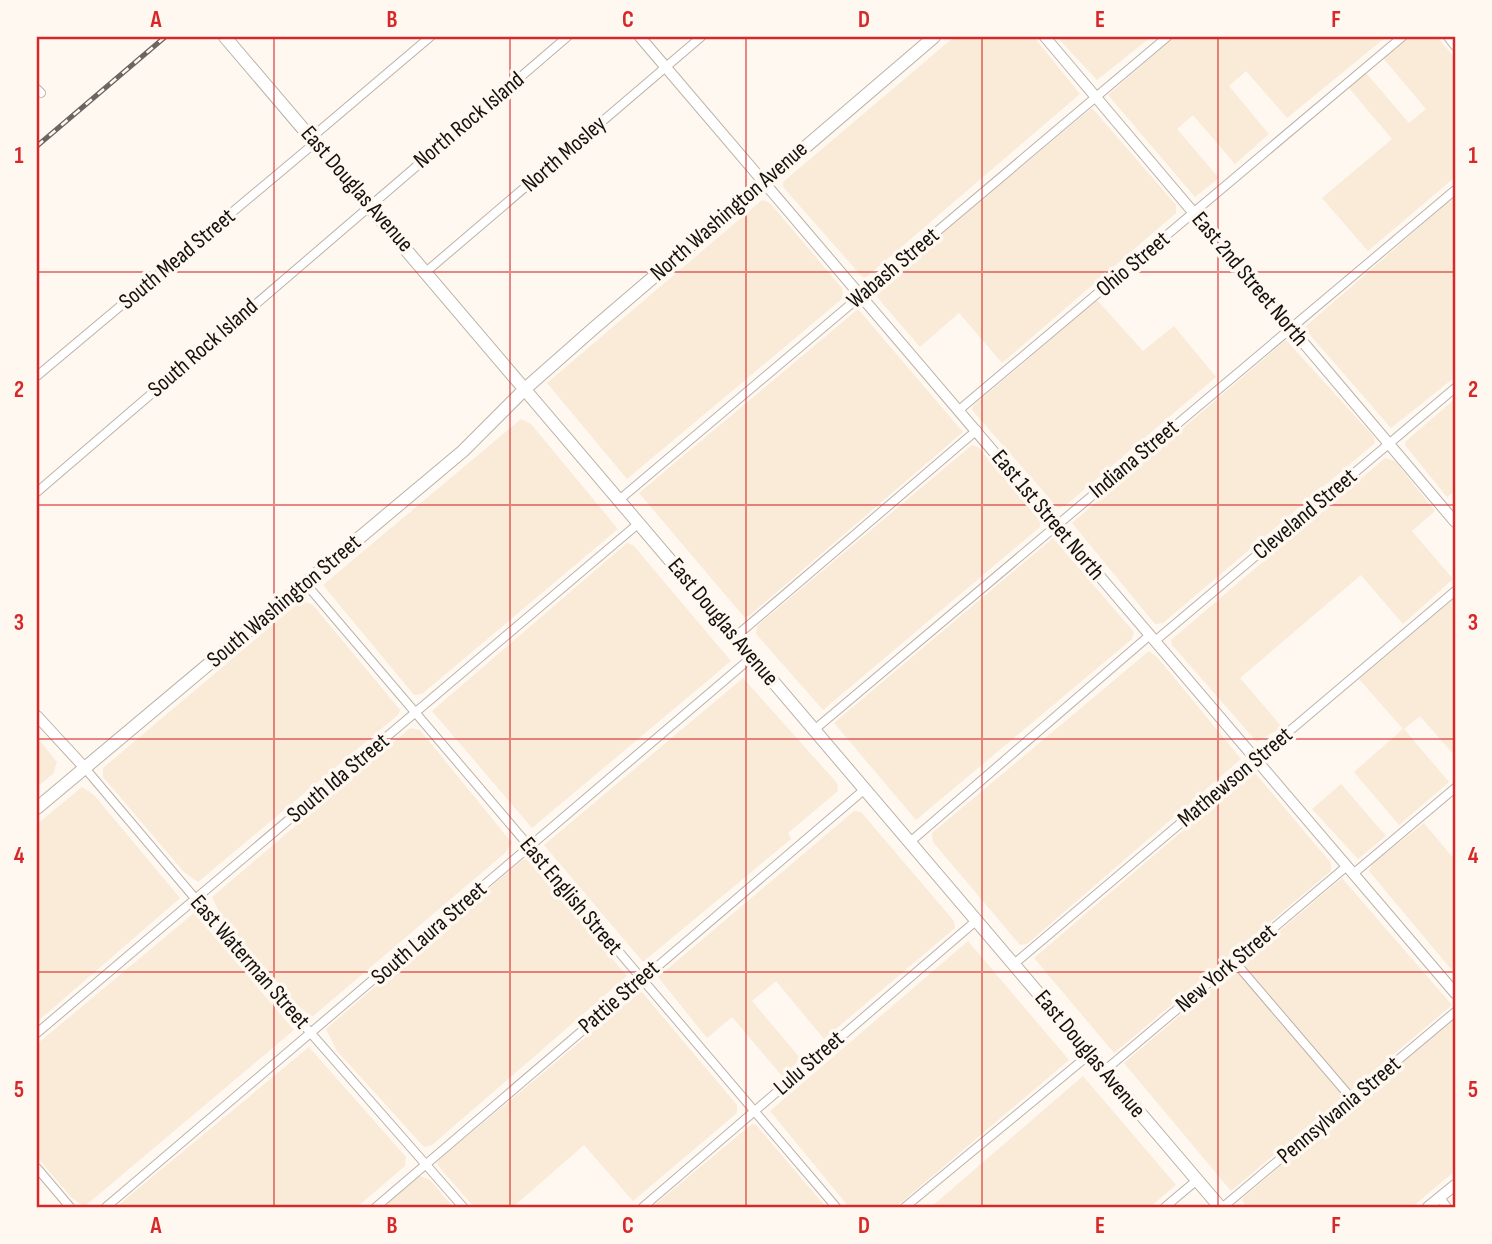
<svg xmlns="http://www.w3.org/2000/svg" width="1492" height="1244" viewBox="0 0 1492 1244" font-family="'Sofia Sans Condensed',sans-serif">
	<rect width="100%" height="100%" fill="#fff8f1"/>
	<!-- built -->
	<g fill="#faead8">
		<polygon points="954,37 1034,37 1080,94 864,279 783,187 783,182"/>
		<polygon points="1057,37 1151,37 1097,80"/>
		<polygon points="1174,37 1386,37 1287,118 1246,71 1229,86 1269,134 1235,164 1193,115 1177,129 1219,178 1195,197 1108,95"/>
		<polygon points="1408,37 1437,37 1455,58 1455,177 1368,251 1322,198 1392,139 1349,88 1366,73 1409,123 1426,109 1383,58"/>
		<polygon points="1092,108 1176,205 1176,213 1002,363 959,313 920,347 877,297 877,287"/>
		<polygon points="1455,196 1455,377 1391,428 1304,328"/>
		<polygon points="762,200 770,203 842,288 843,298 627,479 547,383"/>
		<polygon points="1097,300 1143,351 1174,326 1216,377 1065,506 1058,508 972,410 973,406"/>
		<polygon points="858,309 963,432 749,616 744,617 639,493"/>
		<polygon points="1286,340 1374,437 1375,443 1163,623 1155,624 1072,523"/>
		<polygon points="1455,399 1455,491 1447,497 1405,445 1406,441"/>
		<polygon points="521,419 531,424 618,529 422,694 414,695 323,585"/>
		<polygon points="972,445 978,447 1040,521 1040,527 823,710 756,634 757,626"/>
		<polygon points="1385,458 1395,461 1435,511 1412,531 1453,579 1403,624 1361,575 1240,678 1282,727 1257,742 1172,645 1171,640"/>
		<polygon points="1053,538 1134,632 1132,639 916,820 834,723"/>
		<polygon points="627,543 633,545 731,661 532,828 432,711"/>
		<polygon points="1455,598 1455,756 1420,716 1404,729 1449,782 1399,825 1354,772 1403,729 1359,679"/>
		<polygon points="302,600 313,605 400,710 398,715 198,882 184,872 103,777 103,768"/>
		<polygon points="1149,651 1158,658 1241,759 1027,944 1020,945 933,842 932,833"/>
		<polygon points="743,678 837,783 838,791 788,833 791,839 643,962 544,845"/>
		<polygon points="410,728 420,730 512,843 505,853 312,1017 296,1004 221,916 212,897"/>
		<polygon points="37,737 57,762 53,774 37,787"/>
		<polygon points="1255,773 1331,863 1331,871 1114,1053 1034,958 1249,774"/>
		<polygon points="1341,784 1386,836 1358,859 1312,809"/>
		<polygon points="82,787 94,795 180,898 37,1022 37,824"/>
		<polygon points="854,811 861,812 954,921 955,928 824,1039 776,981 752,1001 801,1059 782,1076 732,1017 707,1038 658,977"/>
		<polygon points="1424,823 1455,860 1455,974 1369,871 1373,863"/>
		<polygon points="527,859 627,976 432,1145 424,1147 337,1051 326,1029 522,860"/>
		<polygon points="1342,878 1452,1005 1231,1191 1124,1063"/>
		<polygon points="194,913 294,1030 84,1207 71,1197 37,1157 37,1044"/>
		<polygon points="968,941 1069,1060 896,1207 849,1207 770,1111"/>
		<polygon points="641,991 737,1105 737,1113 633,1201 584,1145 513,1207 474,1207 440,1168 437,1163 440,1159"/>
		<polygon points="1455,1017 1455,1171 1412,1207 1246,1207 1242,1200 1244,1197"/>
		<polygon points="309,1047 406,1157 405,1166 357,1207 116,1207"/>
		<polygon points="1083,1076 1176,1185 1150,1207 931,1207"/>
		<polygon points="752,1124 756,1125 826,1207 652,1207"/>
		<polygon points="420,1176 430,1180 453,1207 383,1207"/>
	</g>
	<g fill="none" stroke-linecap="round" stroke-linejoin="round">
		<defs>
			<g id="minor">
				<polyline points="1448,37 1455,46"/>
				<polyline points="37,89 41,93"/>
				<polyline points="312,137 430,37"/>
				<polyline points="427,271 701,37"/>
				<polyline points="37,376 316,142"/>
				<polyline points="959,410 1402,37"/>
				<polyline points="37,492 567,37"/>
				<polyline points="619,500 1167,37"/>
				<polyline points="306,584 836,1207"/>
				<polyline points="735,637 977,430"/>
				<polyline points="1155,641 1455,388"/>
				<polyline points="814,730 1455,190"/>
				<polyline points="84,767 253,967 463,1207"/>
				<polyline points="910,842 1150,635"/>
				<polyline points="1353,874 1455,788"/>
				<polyline points="1234,961 1352,1099"/>
				<polyline points="1014,964 1455,591"/>
				<polyline points="37,1033 639,523"/>
				<polyline points="1104,1071 1347,866"/>
				<polyline points="37,1168 70,1207"/>
				<polyline points="1440,1198 1447,1207"/>
				<polyline points="106,1207 752,657"/>
				<polyline points="376,1207 865,789"/>
				<polyline points="643,1207 977,920"/>
				<polyline points="905,1207 1090,1054"/>
				<polyline points="1165,1207 1197,1180"/>
				<polyline points="1223,1207 1455,1012"/>
			</g>
			<g id="tertiary">
				<polyline points="640,37 1455,993"/>
				<polyline points="1045,37 1455,522"/>
				<polyline points="37,716 84,767"/>
				<polyline points="1428,1207 1455,1185"/>
			</g>
			<g id="secondary">
				<polyline points="225,37 1220,1207"/>
				<polyline points="37,808 463,451 526,388 594,328 934,37"/>
			</g>
		</defs>
		<!-- minor casing -->
		<use href="#minor" stroke="#bcb2a7" stroke-width="10"/>
		<!-- tertiary casing -->
		<use href="#tertiary" stroke="#bcb2a7" stroke-width="12"/>
		<!-- secondary casing -->
		<use href="#secondary" stroke="#bcb2a7" stroke-width="14"/>
		<!-- minor -->
		<use href="#minor" stroke="#fff" stroke-width="8"/>
		<!-- tertiary -->
		<use href="#tertiary" stroke="#fff" stroke-width="10"/>
		<!-- secondary -->
		<use href="#secondary" stroke="#fff" stroke-width="12"/>
		<defs>
			<polyline id="rail" points="37,146 165,37"/>
		</defs>
		<!-- rail casing -->
		<use href="#rail" stroke="#6b6661" stroke-width="5"/>
		<!-- rail -->
		<use href="#rail" stroke="#fff8f1" stroke-width="2.5" stroke-dasharray="8" stroke-linecap="butt"/>
	</g>
	<!-- grid -->
	<path fill="none" stroke="#d62828" stroke-width="2" stroke-opacity="0.55" d="M274,37V1207M510,37V1207M746,37V1207M982,37V1207M1218,37V1207M37,272H1455M37,505H1455M37,739H1455M37,972H1455"/>
	<g text-anchor="middle" dominant-baseline="central" stroke-width="7" stroke-linejoin="round" paint-order="stroke">
		<!-- street labels -->
		<g font-size="23" fill="#15110d" stroke="#fff8f1">
			<text transform="translate(469 120) rotate(-40)">North Rock Island</text>
			<text transform="translate(564 154) rotate(-41)">North Mosley</text>
			<text transform="translate(357 189) rotate(49)">East Douglas Avenue</text>
			<text transform="translate(729 211) rotate(-41)">North Washington Avenue</text>
			<text transform="translate(177 259) rotate(-40)">South Mead Street</text>
			<text transform="translate(1133 264) rotate(-40)">Ohio Street</text>
			<text transform="translate(893 268) rotate(-40)">Wabash Street</text>
			<text transform="translate(1250 279) rotate(50)">East 2nd Street North</text>
			<text transform="translate(203 348) rotate(-41)">South Rock Island</text>
			<text transform="translate(1134 459) rotate(-40)">Indiana Street</text>
			<text transform="translate(1305 514) rotate(-40)">Cleveland Street</text>
			<text transform="translate(1048 515) rotate(50)">East 1st Street North</text>
			<text transform="translate(284 601) rotate(-40)">South Washington Street</text>
			<text transform="translate(723 622) rotate(50)">East Douglas Avenue</text>
			<text transform="translate(1235 777) rotate(-40)">Mathewson Street</text>
			<text transform="translate(338 778) rotate(-40)">South Ida Street</text>
			<text transform="translate(571 896) rotate(50)">East English Street</text>
			<text transform="translate(429 933) rotate(-41)">South Laura Street</text>
			<text transform="translate(250 962) rotate(49)">East Waterman Street</text>
			<text transform="translate(1226 968) rotate(-40)">New York Street</text>
			<text transform="translate(619 997) rotate(-41)">Pattie Street</text>
			<text transform="translate(1090 1054) rotate(50)">East Douglas Avenue</text>
			<text transform="translate(809 1063) rotate(-41)">Lulu Street</text>
			<text transform="translate(1339 1110) rotate(-40)">Pennsylvania Street</text>
		</g>
	</g>
	<!-- border -->
	<rect width="1492" height="1244" fill="none" stroke="#fff8f1" stroke-width="77"/>
	<rect x="38" y="38" width="1416" height="1168" fill="none" stroke="#d62828" stroke-width="2.5"/>
	<g font-size="23" text-anchor="middle" font-weight="bold" fill="#d62828">
		<text x="156" y="27">A</text>
		<text x="392" y="27">B</text>
		<text x="628" y="27">C</text>
		<text x="864" y="27">D</text>
		<text x="1100" y="27">E</text>
		<text x="1336" y="27">F</text>
		<text x="19" y="163">1</text>
		<text x="1473" y="163">1</text>
		<text x="19" y="397">2</text>
		<text x="1473" y="397">2</text>
		<text x="19" y="630">3</text>
		<text x="1473" y="630">3</text>
		<text x="19" y="863">4</text>
		<text x="1473" y="863">4</text>
		<text x="19" y="1097">5</text>
		<text x="1473" y="1097">5</text>
		<text x="156" y="1233">A</text>
		<text x="392" y="1233">B</text>
		<text x="628" y="1233">C</text>
		<text x="864" y="1233">D</text>
		<text x="1100" y="1233">E</text>
		<text x="1336" y="1233">F</text>
	</g>
</svg>
